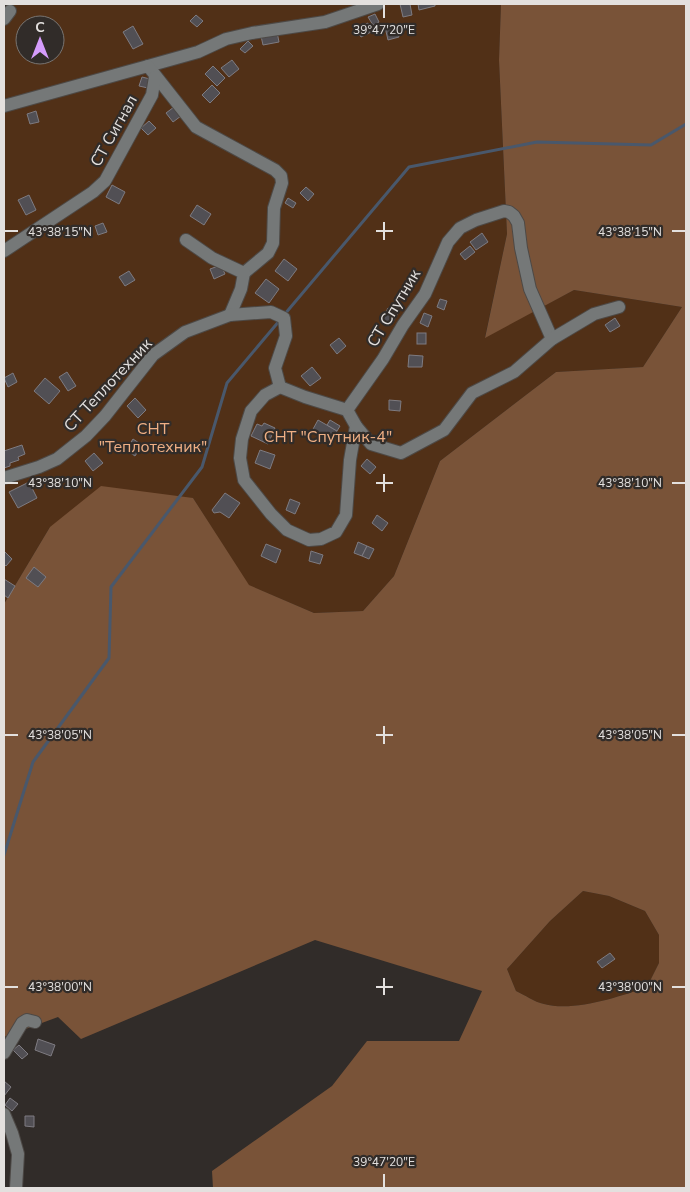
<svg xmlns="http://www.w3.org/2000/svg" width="690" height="1192" viewBox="0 0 690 1192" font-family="'Nunito Sans',sans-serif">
	<rect width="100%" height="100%" fill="#312c29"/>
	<!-- green -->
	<g fill="#513017" fill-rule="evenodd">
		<path d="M14,4H501L499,60L507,234L485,337L574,290L682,307L643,367L556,372L440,461L394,576L363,611L314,613L248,585L193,498L50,527L4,604V16ZM25,25H55V55H25Z"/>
		<path d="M583,891L609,896L645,911L659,935V963L647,987C618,997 574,1012 544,1004C534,1002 525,995 516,991L507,969L550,921Z"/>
	</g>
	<!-- forest -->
	<path fill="#795338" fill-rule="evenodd" d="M501,4H686V1188H213L212,1171L332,1086L367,1041H459L482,991L315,940L81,1039L58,1017L4,1037V604L50,527L101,486L193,498L249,585L314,613L363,611L394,576L440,461L556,372L643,367L682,307L574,290L485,338L507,234L499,60ZM583,891L609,896L645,911L659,935V963L647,987C619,997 573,1012 544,1004C534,1002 525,995 516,991L507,969L550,921Z"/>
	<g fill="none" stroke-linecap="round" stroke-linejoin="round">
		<!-- stream -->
		<g stroke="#49586c" stroke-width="3">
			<polyline points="284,315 409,167 537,142 651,145 686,124"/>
			<polyline points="4,855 33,762 109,658 111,587 202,467 227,383 280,320"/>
		</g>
	</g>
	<!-- building -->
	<g fill="#514f54" stroke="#7e7b81">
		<polygon points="400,4 410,4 412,15 403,17"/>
		<polygon points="418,4 435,4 435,6 419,10"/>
		<polygon points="375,14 379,22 373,25 368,17"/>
		<polygon points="196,15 203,21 197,27 190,21"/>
		<polygon points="368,23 373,31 361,37 356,29"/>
		<polygon points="396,25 399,37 388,40 385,27"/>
		<polygon points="133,26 143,44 133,49 123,32"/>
		<polygon points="277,32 279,42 263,45 261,36"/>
		<polygon points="248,41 253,46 245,53 240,49"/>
		<polygon points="232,60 239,69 229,77 221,68"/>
		<polygon points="213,66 225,78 217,86 205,74"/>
		<polygon points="142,77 150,79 148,88 139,86"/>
		<polygon points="212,85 220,93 210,103 202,95"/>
		<polygon points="174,107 181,116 173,122 166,113"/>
		<polygon points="36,111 39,122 30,124 27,114"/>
		<polygon points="149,121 156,128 148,135 141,128"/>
		<polygon points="112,185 125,192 119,204 106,197"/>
		<polygon points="306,187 314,194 308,201 300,193"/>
		<polygon points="29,195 36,210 26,215 18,200"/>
		<polygon points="288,198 296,203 293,208 285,203"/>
		<polygon points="197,205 211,214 204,225 190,216"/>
		<polygon points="103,223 107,232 98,235 95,226"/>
		<polygon points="482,233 488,242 476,250 470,242"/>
		<polygon points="470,246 475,252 465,260 460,254"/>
		<polygon points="284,259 297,269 288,281 275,271"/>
		<polygon points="221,265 225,274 214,279 210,269"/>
		<polygon points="129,271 135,280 125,286 119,277"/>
		<polygon points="266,279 279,289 269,303 255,293"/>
		<polygon points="440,299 447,301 444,310 437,307"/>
		<polygon points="388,308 398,313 392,324 382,320"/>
		<polygon points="424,313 432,316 428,327 420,323"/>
		<polygon points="615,318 620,326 610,332 605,325"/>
		<rect x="417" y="333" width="9" height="11"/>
		<polygon points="339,338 346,346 337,354 330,345"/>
		<polygon points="409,355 423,356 422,367 408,367"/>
		<polygon points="312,367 321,378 310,386 301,376"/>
		<polygon points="67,372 76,386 68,391 59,377"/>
		<polygon points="13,373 17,382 8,387 4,378"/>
		<polygon points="45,378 60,391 49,404 34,391"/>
		<polygon points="135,398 146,410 138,418 127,406"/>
		<polygon points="389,400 401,401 400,411 389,410"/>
		<polygon points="318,420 337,431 331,442 312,431"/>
		<polygon points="330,420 340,426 337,431 327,425"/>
		<polygon points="264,423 275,428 268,444 251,436 257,424 262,426"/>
		<polygon points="133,439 142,445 135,456 126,450"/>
		<polygon points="22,445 25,454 18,457 19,460 10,463 10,466 4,468 4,451"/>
		<polygon points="260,450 275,455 270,469 255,463"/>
		<polygon points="94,453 103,463 93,471 85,461"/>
		<polygon points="367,459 376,467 370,474 361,466"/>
		<polygon points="29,482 37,498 18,508 9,492"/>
		<polygon points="225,493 240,503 229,518 220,512 214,513 212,510"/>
		<polygon points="290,499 300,503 295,514 286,510"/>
		<polygon points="377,515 388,523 382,531 372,523"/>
		<polygon points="358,542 367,546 362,556 354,553"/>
		<polygon points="266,544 281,550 276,563 261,556"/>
		<polygon points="367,546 374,549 369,559 362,556"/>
		<polygon points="4,551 12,559 6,566 4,564"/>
		<polygon points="311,551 323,555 320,564 309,561"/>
		<polygon points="34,567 46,577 38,587 26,578"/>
		<polygon points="4,579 15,586 8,598 4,595"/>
		<polygon points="610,953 615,959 602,968 597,962"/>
		<polygon points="38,1039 55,1045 51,1056 35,1050"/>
		<polygon points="19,1045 28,1054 22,1059 13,1050"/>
		<polygon points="4,1081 11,1087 4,1096"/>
		<polygon points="10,1098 18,1104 12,1111 5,1105"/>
		<polygon points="25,1116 34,1116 34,1127 25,1126"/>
	</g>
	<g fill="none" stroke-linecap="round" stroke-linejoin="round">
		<defs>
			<g id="minor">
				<polyline points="4,19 10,11"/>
				<polyline points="148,66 198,52 226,39 252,33 325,22 378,4"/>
				<polyline points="4,106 148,66 196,127 275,170 281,176 282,183 274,208 273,243 268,253 244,273"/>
				<polyline points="186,240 212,258 244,273 241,289 230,315"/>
				<polyline points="4,251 93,192 105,181 152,95 155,77"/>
				<polygon points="280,387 305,397 347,410 356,426 350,460 346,515 336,532 321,539 309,540 287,530 271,514 244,480 240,458 242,439 251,411 265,395"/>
				<polyline points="347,410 383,359 403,325 425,294 448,242 460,228 476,220 504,211 509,212 514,216 518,223 521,248 530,289 552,339"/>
				<polyline points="356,426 371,444 401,453 444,430 472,393 514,372 552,339 594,314 619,307"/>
				<polyline points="4,478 39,467 57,459 86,436 105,416 153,355 185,332 230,315 271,312 284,318 286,336 275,368 280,387"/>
				<polyline points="4,1053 22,1023 27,1020 35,1022"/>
				<polyline points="4,1114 12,1133 18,1154 16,1188"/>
			</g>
		</defs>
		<!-- minor casing -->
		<use href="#minor" stroke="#4d4946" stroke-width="14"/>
		<!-- minor -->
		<use href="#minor" stroke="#757878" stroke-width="12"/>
	</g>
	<!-- ticks -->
	<path fill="none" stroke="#e3e0de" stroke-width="2" d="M384,5V18M384,222V240M5,231H18M376,231H393M672,231H685M384,474V492M5,483H18M376,483H393M672,483H685M384,726V744M5,735H18M376,735H393M672,735H685M384,978V995M5,987H18M376,987H393M672,987H685M384,1174V1187"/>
	<g text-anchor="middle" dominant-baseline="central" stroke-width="4.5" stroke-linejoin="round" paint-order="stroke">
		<!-- street labels -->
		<g font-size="16" fill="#e3e0de" stroke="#312c29">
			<text transform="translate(114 131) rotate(-61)">СТ Сигнал</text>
			<text transform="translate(394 308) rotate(-59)">СТ Спутник</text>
			<text transform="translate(108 385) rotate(-47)">СТ Теплотехник</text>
		</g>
		<!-- park labels -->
		<g font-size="16" fill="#efaf84" stroke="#312c29">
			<text x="153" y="429">СНТ<tspan x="153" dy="18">"Теплотехник"</tspan></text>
			<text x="328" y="437">СНТ "Спутник-4"</text>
		</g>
	</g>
	<g font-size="12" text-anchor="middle" fill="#e3e0de" stroke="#312c29" stroke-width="4.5" stroke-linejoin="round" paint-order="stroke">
		<text x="384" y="34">39°47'20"E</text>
		<text x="60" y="236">43°38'15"N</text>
		<text x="630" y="236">43°38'15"N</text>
		<text x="60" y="487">43°38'10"N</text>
		<text x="630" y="487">43°38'10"N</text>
		<text x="60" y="739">43°38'05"N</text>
		<text x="630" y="739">43°38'05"N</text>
		<text x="60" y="991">43°38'00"N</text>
		<text x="630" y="991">43°38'00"N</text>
		<text x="384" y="1166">39°47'20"E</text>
	</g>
	<!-- border -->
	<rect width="690" height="1192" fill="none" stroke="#e3e0de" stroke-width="10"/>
	<!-- north arrow -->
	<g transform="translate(40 40)"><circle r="24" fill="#312c29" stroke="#787471"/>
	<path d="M0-4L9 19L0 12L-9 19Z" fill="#d59cfb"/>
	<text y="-8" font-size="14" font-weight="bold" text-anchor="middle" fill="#e3e0de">С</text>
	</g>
</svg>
